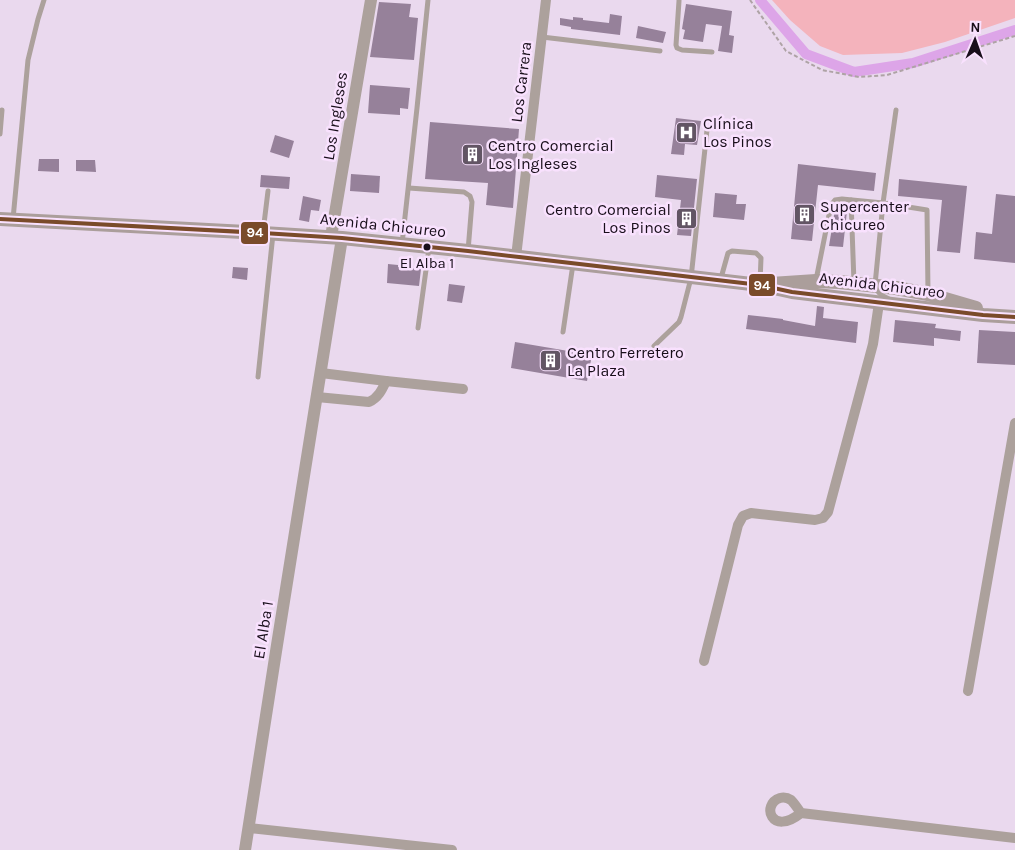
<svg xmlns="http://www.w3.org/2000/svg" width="1015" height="850" viewBox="0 0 1015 850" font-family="Karla,sans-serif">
	<rect width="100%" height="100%" fill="#ead9ee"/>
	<!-- green -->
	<polygon fill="#f4b3bc" points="772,0 1015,0 1015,18 945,42 902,53 843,55 820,46 790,20"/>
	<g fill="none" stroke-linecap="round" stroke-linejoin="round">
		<!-- canal -->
		<polyline stroke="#dda5e8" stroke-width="10" points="760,0 806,54 854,72 913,63 1015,30"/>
	</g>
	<!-- building -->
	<g fill="#96819a">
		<polygon points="379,2 411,4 409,17 418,18 414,60 370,57"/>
		<polygon points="686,4 732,11 729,35 734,36 732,53 718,51 722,26 706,24 703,42 683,39 685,30 682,29"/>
		<polygon points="610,14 622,16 620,35 571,29 571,27 560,25 560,18 573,20 573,17 583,18 583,20 609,23"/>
		<polygon points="638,26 666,32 663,43 636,38"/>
		<polygon points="370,85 410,88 408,109 400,108 400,115 368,113"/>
		<polygon points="676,118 701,121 697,145 685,144 684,155 671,154"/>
		<polygon points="430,122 519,129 513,208 486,205 488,183 425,179"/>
		<polygon points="275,135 294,141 289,158 270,152"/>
		<polygon points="39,159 59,159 59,172 38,171"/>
		<polygon points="76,160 95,160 96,172 76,171"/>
		<polygon points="798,164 876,173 874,191 818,185 812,241 791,239"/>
		<polygon points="351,174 380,176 379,193 350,191"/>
		<polygon points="261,175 290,177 289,189 260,187"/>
		<polygon points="657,175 697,179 691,236 677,235 681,200 655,197"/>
		<polygon points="899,179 967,186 960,253 937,251 942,200 898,196"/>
		<polygon points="715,193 737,195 736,204 746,204 744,220 713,217"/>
		<polygon points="996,194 1015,196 1015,263 974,259 976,232 992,234"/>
		<polygon points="303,196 321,200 319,211 311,210 309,222 299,220"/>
		<polygon points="835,209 847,211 843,247 829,246"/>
		<polygon points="388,264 398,265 398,267 421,269 419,286 387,283"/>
		<polygon points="233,267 248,268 247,280 232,278"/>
		<polygon points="449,284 465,286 462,303 447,301"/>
		<polygon points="817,306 824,307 823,318 858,322 856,343 746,329 748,315 783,319 783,320 815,326"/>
		<polygon points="895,320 936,324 935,328 961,331 960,341 934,338 934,346 893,342"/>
		<polygon points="979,330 1015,332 1015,365 977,363"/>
		<polygon points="515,342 592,355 587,381 511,368"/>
	</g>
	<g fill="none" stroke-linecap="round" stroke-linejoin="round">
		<!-- path -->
		<polyline stroke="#aea3a5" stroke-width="2" stroke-dasharray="4 2.5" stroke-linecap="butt" points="750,0 786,51 822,70 859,77 887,75 1015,36"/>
		<!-- service -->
		<g stroke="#aca19c" stroke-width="5">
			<polyline points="679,0 679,1 676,45 677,48 682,50 712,52"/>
			<polyline points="542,37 660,51"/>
			<polyline points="0,134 2,110"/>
			<polyline points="409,188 464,192 470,196 472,202 468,251"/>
			<polyline points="851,200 854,283"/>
			<polyline points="13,219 28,60 38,19 44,0"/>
			<polyline points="263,232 268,191"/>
			<polyline points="402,244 417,108 428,0"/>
			<polyline points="721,278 728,253 732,251 756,253 761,258 760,283"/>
			<polyline points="816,280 831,205 835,200 842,199 883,203 927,210 928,293"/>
			<path d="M889,299C882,296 877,293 875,285L883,203L896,110"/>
			<polyline points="418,328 429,248"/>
			<polyline points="563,332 573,264"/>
			<polyline points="654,346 679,322 681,317 691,278 707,130"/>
			<polyline points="258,377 273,234"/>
		</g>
		<!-- minor -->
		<g stroke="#aca19c" stroke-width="10">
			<polyline points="516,257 546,0"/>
			<polyline points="321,373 386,381 463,389"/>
			<path d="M317,397L369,402C378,398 382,390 386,381"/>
			<polyline points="704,661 738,525 743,516 751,513 815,520 823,518 828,512 873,344 879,303"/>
			<polyline points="968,691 1015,423"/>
			<path d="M801,813C798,809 795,804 791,800C788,798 784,797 780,798C761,804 771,837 801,813L1015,838"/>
			<polyline points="249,828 452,850"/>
		</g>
		<!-- tertiary -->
		<g stroke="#aca19c" stroke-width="12">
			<polyline points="331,237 371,0"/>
			<polyline points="245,850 277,645 342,238"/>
		</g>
		<!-- secondary -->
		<g stroke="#ab9e9b" stroke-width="14">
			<polyline points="0,219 263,233 342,238 468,251 760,285 792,292 900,305 983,315 1015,317"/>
			<polyline points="771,284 816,281 839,282 896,288 928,294 976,308"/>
		</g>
		<defs>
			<polyline id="bus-1" points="0,219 263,233 342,238 468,251 760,285 792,292 900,305 983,315 1015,317"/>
		</defs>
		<!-- bus-1 casing -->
		<use href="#bus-1" stroke="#f9e1fe" stroke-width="8"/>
		<!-- bus-1 -->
		<use href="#bus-1" stroke="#7a4b2a" stroke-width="4"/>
	</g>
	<!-- icons -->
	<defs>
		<symbol id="hospital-square" viewBox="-11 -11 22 22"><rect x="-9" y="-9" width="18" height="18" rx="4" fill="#625564" stroke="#f9e1fe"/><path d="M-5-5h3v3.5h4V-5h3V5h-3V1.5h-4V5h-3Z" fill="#fff"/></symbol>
		<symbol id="building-square" viewBox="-11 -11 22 22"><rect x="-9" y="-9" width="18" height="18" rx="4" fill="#625564" stroke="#f9e1fe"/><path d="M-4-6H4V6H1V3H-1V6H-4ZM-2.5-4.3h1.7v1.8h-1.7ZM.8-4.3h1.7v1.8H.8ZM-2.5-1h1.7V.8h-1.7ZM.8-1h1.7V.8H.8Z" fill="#fff"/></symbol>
	</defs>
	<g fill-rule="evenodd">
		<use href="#hospital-square" x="674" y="120" width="25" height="25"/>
		<use href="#building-square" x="460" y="142" width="25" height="25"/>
		<use href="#building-square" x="792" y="202" width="25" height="25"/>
		<use href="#building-square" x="674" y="206" width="25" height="25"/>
		<use href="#building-square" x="538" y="348" width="25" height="25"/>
	</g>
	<!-- markers -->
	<circle fill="#180e1a" stroke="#f9e1fe" stroke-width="2" cx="427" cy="247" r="4.5"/>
	<g text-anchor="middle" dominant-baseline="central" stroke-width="5" stroke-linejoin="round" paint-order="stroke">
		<!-- bus labels -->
		<g font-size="15" fill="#180e1a" stroke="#f9e1fe">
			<text x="427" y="263">El Alba 1</text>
		</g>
		<!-- street labels -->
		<g font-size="16" fill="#180e1a" stroke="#f9e1fe">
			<text transform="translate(521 82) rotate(-83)">Los Carrera</text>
			<text transform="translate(335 116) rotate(-81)">Los Ingleses</text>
			<text transform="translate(383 225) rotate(6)">Avenida Chicureo</text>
			<text transform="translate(882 285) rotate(7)">Avenida Chicureo</text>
			<text transform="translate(263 630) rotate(-81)">El Alba 1</text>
		</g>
		<!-- poi labels -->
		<g font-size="16" fill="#180e1a" stroke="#f9e1fe" text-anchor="start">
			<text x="703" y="123">Clínica<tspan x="703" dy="18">Los Pinos</tspan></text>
			<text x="488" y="145">Centro Comercial<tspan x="488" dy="18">Los Ingleses</tspan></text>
			<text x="820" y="206">Supercenter<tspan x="820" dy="18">Chicureo</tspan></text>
			<text x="671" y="209" text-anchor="end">Centro Comercial<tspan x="671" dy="18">Los Pinos</tspan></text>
			<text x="567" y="352">Centro Ferretero<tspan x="567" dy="18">La Plaza</tspan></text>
		</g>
	</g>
	<g stroke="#f9e1fe" stroke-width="2">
		<rect x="240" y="221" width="29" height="24" rx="5" fill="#7a4b2a"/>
		<rect x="748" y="273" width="28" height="24" rx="5" fill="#7a4b2a"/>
	</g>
	<g font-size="14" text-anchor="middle" font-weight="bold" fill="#fff">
		<text x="255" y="237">94</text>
		<text x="762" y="290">94</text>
	</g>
	<!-- north arrow -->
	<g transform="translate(975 40) rotate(2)" stroke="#f9e1fe" stroke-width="4" paint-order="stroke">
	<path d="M0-4L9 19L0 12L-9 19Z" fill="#180e1a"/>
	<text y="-8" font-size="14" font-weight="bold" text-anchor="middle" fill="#180e1a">N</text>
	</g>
</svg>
